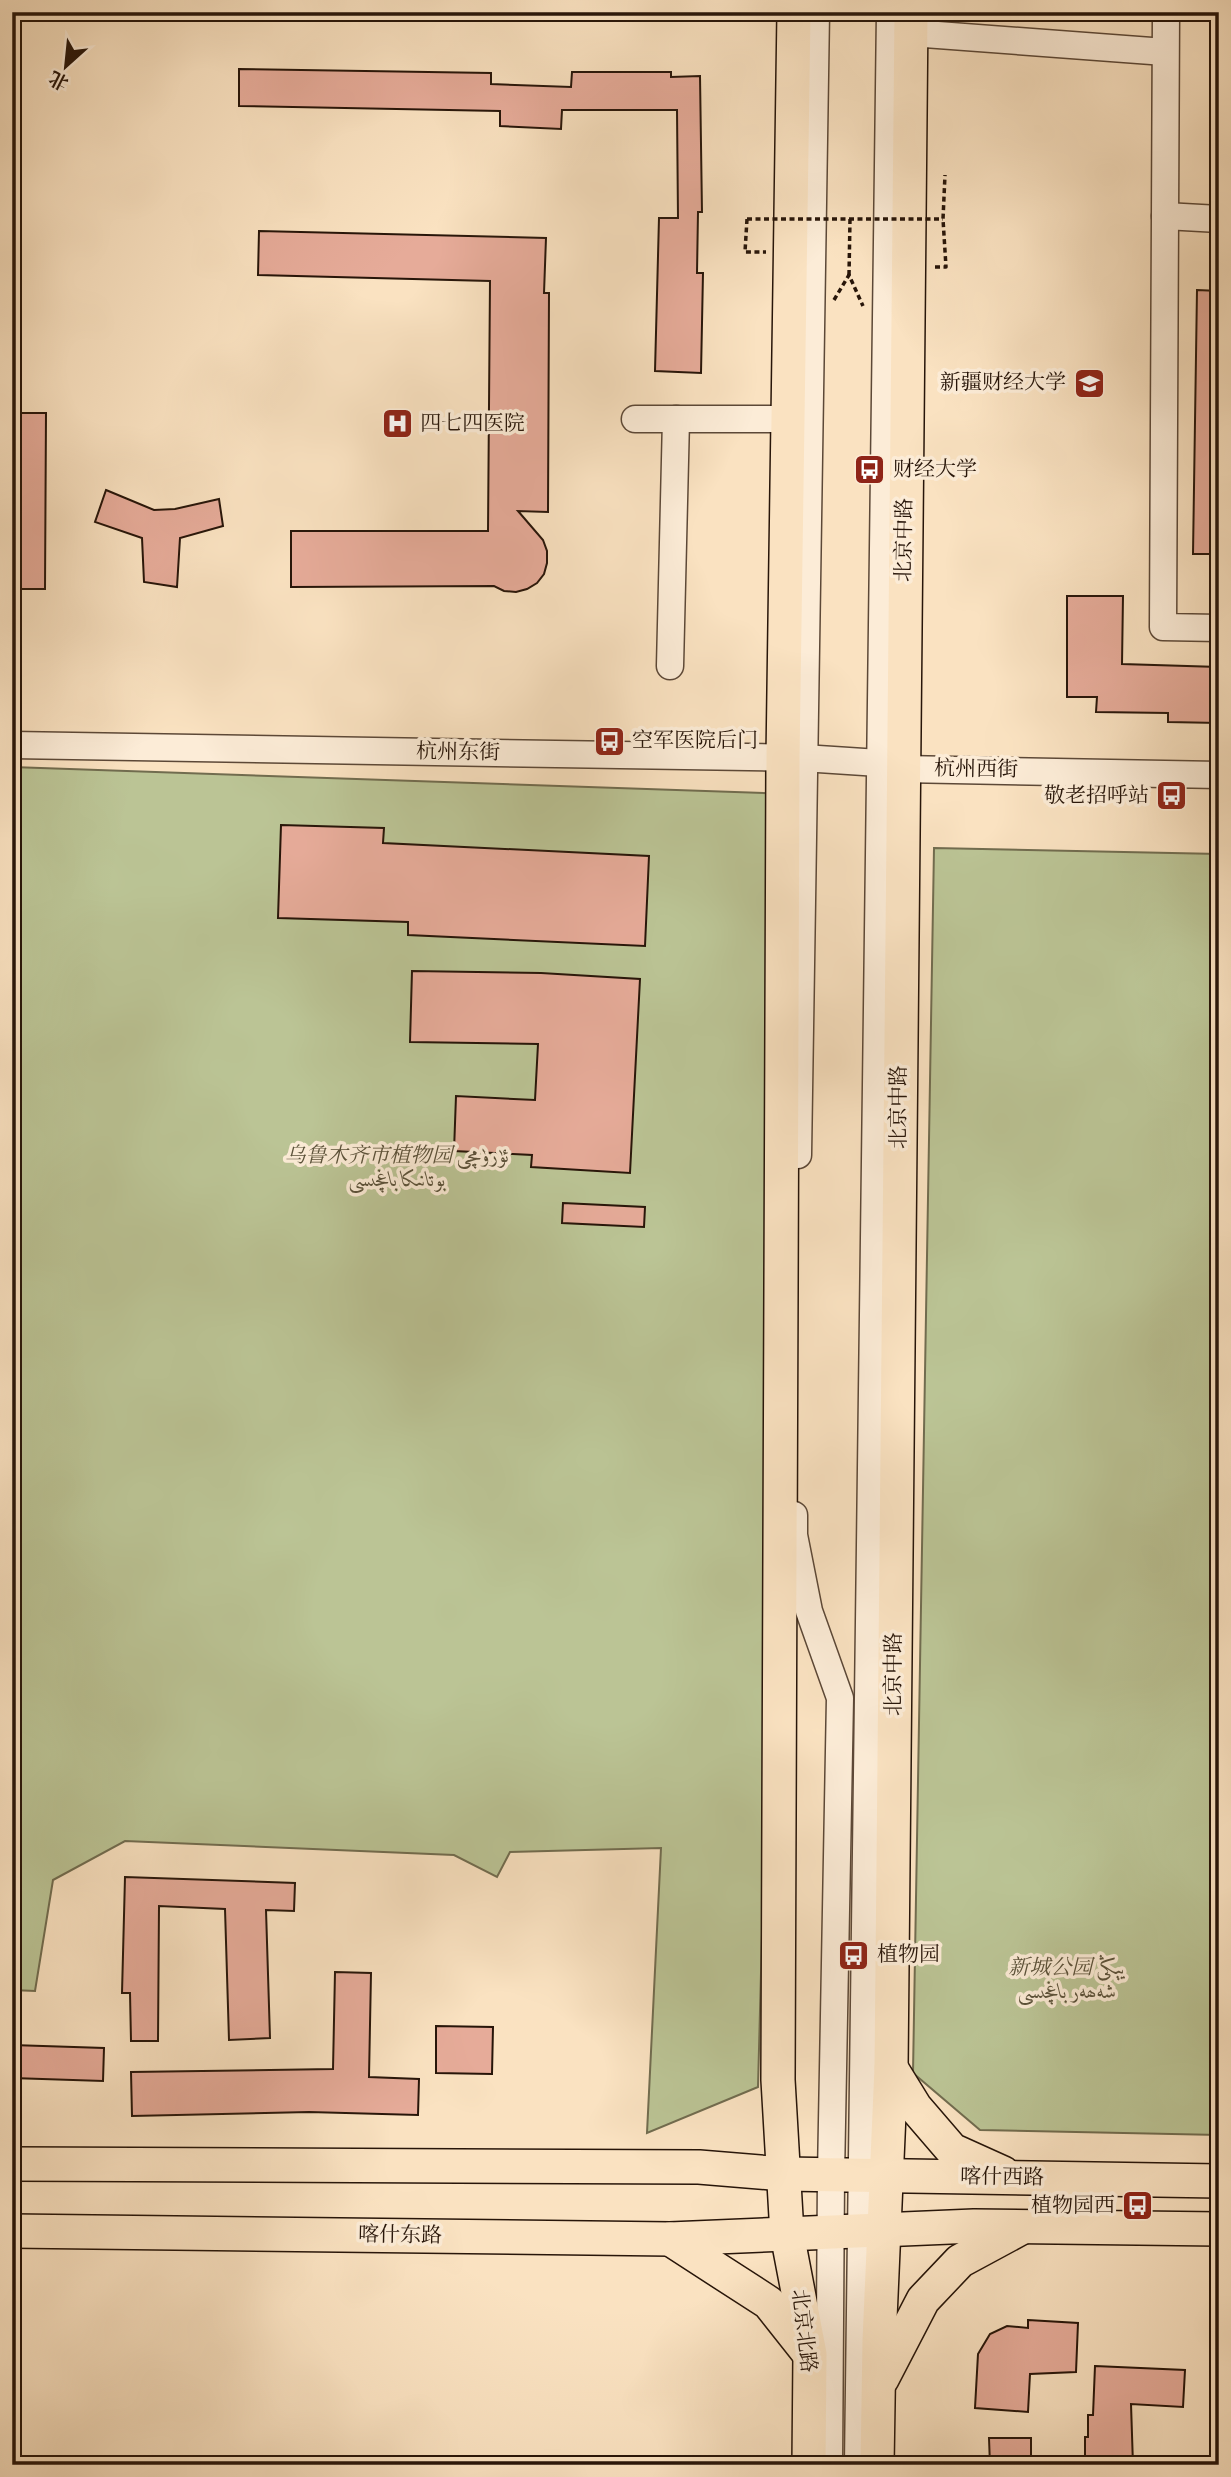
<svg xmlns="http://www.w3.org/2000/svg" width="1231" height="2477" viewBox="0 0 1231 2477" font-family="Vollkorn,Amiri,'Noto Serif SC',serif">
	<rect width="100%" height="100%" fill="#fae2c1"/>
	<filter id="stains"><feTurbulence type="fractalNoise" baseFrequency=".00286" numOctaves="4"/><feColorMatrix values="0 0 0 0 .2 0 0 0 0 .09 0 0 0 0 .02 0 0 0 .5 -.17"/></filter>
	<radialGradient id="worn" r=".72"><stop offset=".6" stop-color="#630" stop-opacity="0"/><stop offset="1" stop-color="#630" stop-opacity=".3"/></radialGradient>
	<!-- green -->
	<g fill="#bbc495" stroke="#716c4f" stroke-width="2">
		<polygon points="12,767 792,794 758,2087 647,2133 661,1848 510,1852 497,1877 454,1855 125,1841 53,1880 35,1991 12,1990"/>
		<polygon points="934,848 1219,854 1219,2135 980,2130 913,2073"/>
	</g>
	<!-- building -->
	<g fill="#e6ab99" stroke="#271509" stroke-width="2">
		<polygon points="239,69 491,73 491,84 571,87 572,72 671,72 671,77 700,76 702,212 698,212 697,273 703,273 701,373 655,371 659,218 678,218 677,110 562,110 561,129 500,126 500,111 239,106"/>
		<polygon points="259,231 546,238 544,293 549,293 548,512 518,511 543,540 547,551 547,563 544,574 537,583 527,589 516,592 504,591 494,586 291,587 291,531 488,531 490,281 258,275"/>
		<polygon points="1197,290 1219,291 1219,554 1193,554"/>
		<polygon points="12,413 46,413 45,589 18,589 19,510 12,510"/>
		<polygon points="106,490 154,510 175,509 219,499 223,526 180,538 177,587 144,582 142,538 95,522"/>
		<polygon points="1067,596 1123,596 1122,664 1219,667 1219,723 1168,722 1168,713 1096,712 1097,697 1067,697"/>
		<polygon points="281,825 384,828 383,843 649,856 645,946 408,935 408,922 278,918"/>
		<polygon points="412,971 541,973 640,979 630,1173 531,1167 532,1155 454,1151 456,1096 535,1100 538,1044 410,1042"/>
		<polygon points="563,1203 645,1207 644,1227 562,1223"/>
		<polygon points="125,1877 295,1883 294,1911 266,1910 270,2038 229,2040 225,1909 159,1906 158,2041 131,2041 130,1993 122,1993"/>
		<polygon points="335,1972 371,1973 369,2077 419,2079 418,2115 309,2112 132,2116 131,2072 333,2069"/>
		<polygon points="436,2026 493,2027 492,2074 436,2073"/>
		<polygon points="12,2045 104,2048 103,2081 12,2078"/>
		<polygon points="1028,2320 1078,2323 1076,2372 1030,2374 1028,2412 975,2408 978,2354 990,2334 1007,2326 1028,2328"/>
		<polygon points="1095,2366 1185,2370 1183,2407 1131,2404 1133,2465 1085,2465 1085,2437 1088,2437 1088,2415 1093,2415"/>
		<polygon points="989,2438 1031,2438 1031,2465 990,2465"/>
	</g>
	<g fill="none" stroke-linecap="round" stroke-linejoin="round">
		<defs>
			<g id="minor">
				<polyline points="1166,12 1163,627 1219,628"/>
				<polyline points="911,33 1165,52"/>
				<polyline points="1165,216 1219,219"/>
				<polyline points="635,419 788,419"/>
				<polyline points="670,666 676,419"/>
				<polyline points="12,745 803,758 879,763 902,769 1219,775"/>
				<polyline points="798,1155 816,12"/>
				<polyline points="794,1515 794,1535 809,1611 840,1698 831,2175 829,2465"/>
				<polyline points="858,2465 890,12"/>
			</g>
			<g id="major">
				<polyline points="794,12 783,759 778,2080 787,2234 810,2354 809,2465"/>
				<polyline points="891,2068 915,2107 952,2150 1003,2173"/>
				<polyline points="12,2164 699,2167 784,2174 1219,2181"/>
				<polyline points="12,2231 670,2239 974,2226 1219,2229"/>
				<polyline points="670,2239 769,2303 807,2351"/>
				<polyline points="882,2379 923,2300 960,2261 1021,2228"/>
				<polyline points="877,2465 879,2341 891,2068 911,12"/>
			</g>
		</defs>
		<!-- minor casing -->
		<use href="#minor" stroke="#5c4837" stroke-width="29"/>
		<!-- major casing -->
		<use href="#major" stroke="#271509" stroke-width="36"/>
		<!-- path -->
		<g stroke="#271509" stroke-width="3.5" stroke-dasharray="5 3.5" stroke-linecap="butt">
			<polyline points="747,219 745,252 766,252"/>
			<polyline points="935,267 946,267 943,219 945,175"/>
			<polyline points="849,275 850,219"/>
			<polyline points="834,300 849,275 863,306"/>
		</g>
		<!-- minor -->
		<use href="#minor" stroke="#fcecd7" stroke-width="26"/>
		<!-- major -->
		<use href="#major" stroke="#fae2c1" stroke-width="33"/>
		<!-- path-bridge -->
		<polyline stroke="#271509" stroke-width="3.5" stroke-dasharray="5 3.5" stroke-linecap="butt" points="747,219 943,219"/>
	</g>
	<!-- icons -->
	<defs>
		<symbol id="university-square" viewBox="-11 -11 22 22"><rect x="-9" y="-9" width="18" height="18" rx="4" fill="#8f2418" stroke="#fcecd7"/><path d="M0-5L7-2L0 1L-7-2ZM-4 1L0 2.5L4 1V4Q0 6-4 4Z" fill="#fff"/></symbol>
		<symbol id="hospital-square" viewBox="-11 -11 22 22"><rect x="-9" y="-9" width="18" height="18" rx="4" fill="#8f2418" stroke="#fcecd7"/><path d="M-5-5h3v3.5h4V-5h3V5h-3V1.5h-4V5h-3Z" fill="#fff"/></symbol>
		<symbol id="bus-square" viewBox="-11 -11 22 22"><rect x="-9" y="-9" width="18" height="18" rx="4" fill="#8f2418" stroke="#fcecd7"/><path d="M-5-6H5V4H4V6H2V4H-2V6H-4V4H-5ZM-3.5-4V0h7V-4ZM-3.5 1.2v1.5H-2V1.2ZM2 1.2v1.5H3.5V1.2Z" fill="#fff"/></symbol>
	</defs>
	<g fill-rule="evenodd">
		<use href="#university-square" x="1072" y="366" width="35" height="35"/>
		<use href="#hospital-square" x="380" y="406" width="35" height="35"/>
		<use href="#bus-square" x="852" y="452" width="35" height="35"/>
		<use href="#bus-square" x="592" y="724" width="35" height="35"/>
		<use href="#bus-square" x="1154" y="778" width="35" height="35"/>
		<use href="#bus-square" x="836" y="1938" width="35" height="35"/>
		<use href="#bus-square" x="1120" y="2188" width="35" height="35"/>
	</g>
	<g text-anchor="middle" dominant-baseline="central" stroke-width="7" stroke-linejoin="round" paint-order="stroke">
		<!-- poi labels -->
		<g font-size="21" fill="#271509" stroke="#fcecd7" text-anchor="start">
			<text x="1066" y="383" text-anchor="end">新疆财经大学</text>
			<text x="420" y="424">四七四医院</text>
			<text x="893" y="470">财经大学</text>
			<text x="632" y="741">空军医院后门</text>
			<text x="1149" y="796" text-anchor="end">敬老招呼站</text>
			<text x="877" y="1955">植物园</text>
			<text x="1115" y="2206" text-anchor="end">植物园西</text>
		</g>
		<!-- street labels -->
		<g font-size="21" fill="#271509" stroke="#fcecd7">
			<text transform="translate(905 540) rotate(-89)">北京中路</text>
			<text transform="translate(458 753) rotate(1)">杭州东街</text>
			<text transform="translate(976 770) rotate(1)">杭州西街</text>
			<text transform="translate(899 1107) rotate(-90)">北京中路</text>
			<text transform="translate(894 1674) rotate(-90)">北京中路</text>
			<text transform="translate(1002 2178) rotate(1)">喀什西路</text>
			<text transform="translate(400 2236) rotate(1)">喀什东路</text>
			<text transform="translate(803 2331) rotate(83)">北京北路</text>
		</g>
		<!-- park labels -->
		<g font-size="21" font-style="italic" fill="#5b523a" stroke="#fcecd7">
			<text x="397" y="1156">乌鲁木齐市植物园 ئۈرۈمچى<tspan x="397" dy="24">بوتانىكا باغچىسى</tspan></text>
			<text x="1067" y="1968">新城公园 يېڭى<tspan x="1067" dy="24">شەھەر باغچىسى</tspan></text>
		</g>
	</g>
	<!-- margin -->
	<rect width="1231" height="2477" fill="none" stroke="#fae2c1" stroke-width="42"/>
	<rect x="14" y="14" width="1203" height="2449" fill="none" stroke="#271509" stroke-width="3.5"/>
	<rect x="21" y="21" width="1189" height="2435" fill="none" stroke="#271509" stroke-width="2"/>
	<!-- north arrow -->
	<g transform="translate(66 66) rotate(207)" stroke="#fcecd7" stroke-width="5" paint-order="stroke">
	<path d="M0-5L12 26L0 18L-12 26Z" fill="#271509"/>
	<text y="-10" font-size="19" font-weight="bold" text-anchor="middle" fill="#271509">北</text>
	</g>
	<rect width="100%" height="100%" filter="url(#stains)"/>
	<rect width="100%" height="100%" fill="url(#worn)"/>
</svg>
